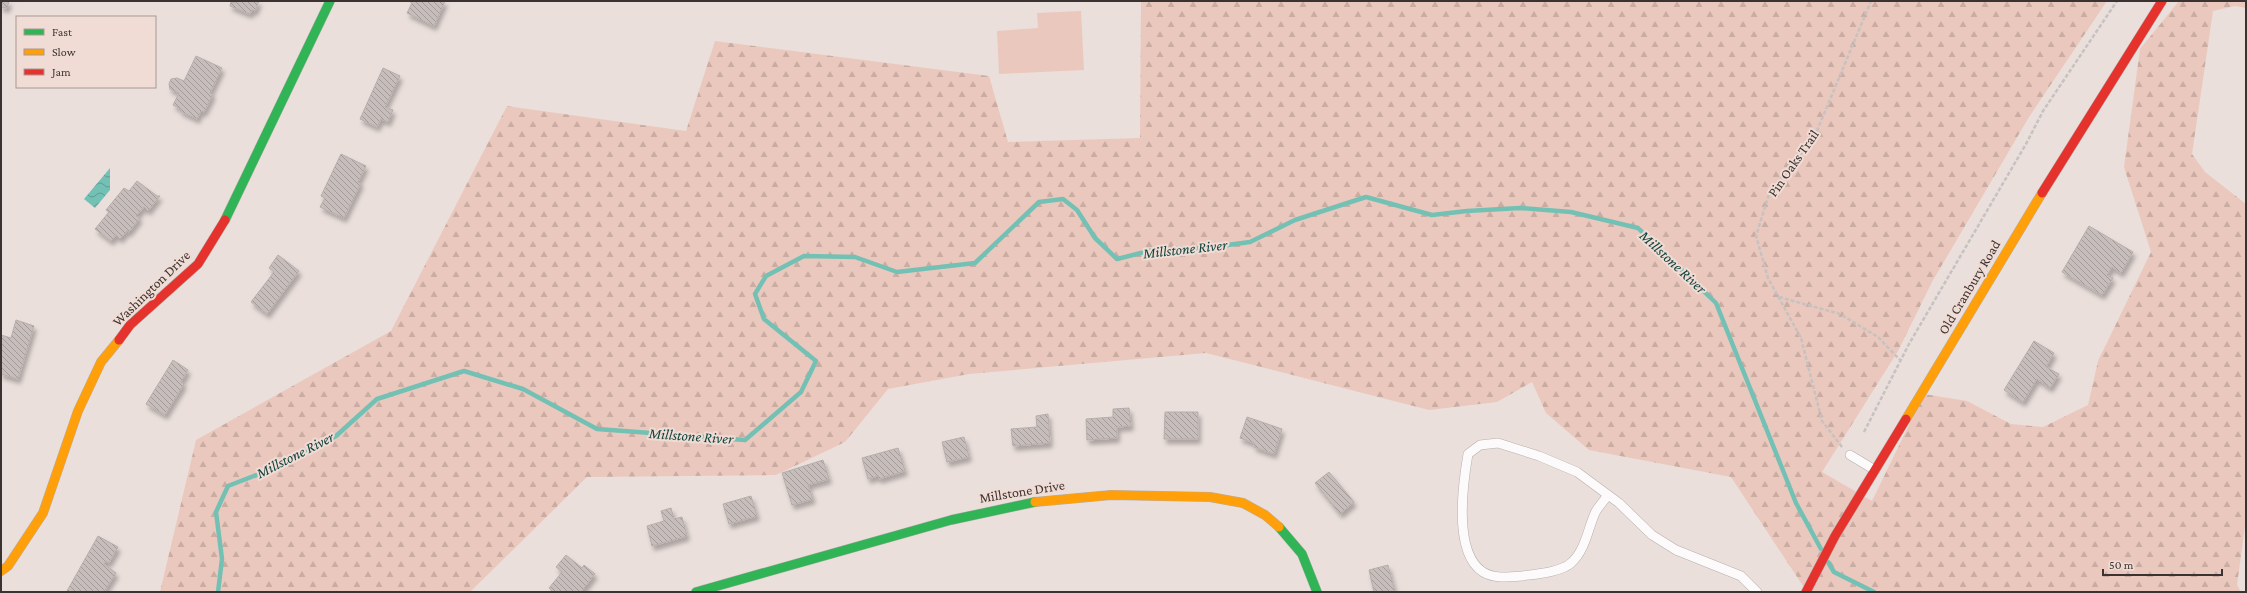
<svg xmlns="http://www.w3.org/2000/svg" width="2247" height="593" viewBox="0 0 2247 593" font-family="'Crimson Pro',serif">
	<defs>
		<pattern id="forest-firs" width="22" height="20" patternUnits="userSpaceOnUse"><rect width="22" height="20" fill="#ebc8bd"/><path d="M5 1l3.5 6h-7zM16 11l3.5 6h-7z" fill="#caaca3"/></pattern>
		<pattern id="water-waves" width="16" height="10" patternUnits="userSpaceOnUse"><rect width="16" height="10" fill="#73c1b4"/><path d="M0 5q4-4 8 0t8 0" fill="none" stroke="#609d93"/></pattern>
		<pattern id="building-back-hatch" width="6" height="6" patternUnits="userSpaceOnUse"><rect width="6" height="6" fill="#c7bebb"/><path d="M-1 5l2 2M0 0l6 6M5-1l2 2" fill="none" stroke="#a39b99"/></pattern>
		<filter id="shadow"><feDropShadow dx="2.5" dy="4.5" stdDeviation="2" flood-color="#0004"/></filter>
	</defs>
	<rect width="100%" height="100%" fill="#eadfdb"/>
	<!-- grass -->
	<polygon fill="#ebc8bd" points="1081,11 1084,70 999,74 997,31 1038,28 1037,13"/>
	<!-- forest -->
	<polygon fill="url(#forest-firs)" points="1141,1 2107,1 2029,117 1932,282 1898,351 1822,472 1872,501 1924,394 1967,401 2011,424 2043,427 2088,405 2098,361 2151,252 2124,167 2140,49 2179,1 2246,1 2246,8 2235,6 2213,11 2192,154 2205,172 2246,204 2246,519 2237,585 2241,592 1807,592 1731,477 1589,450 1546,413 1532,382 1497,402 1429,410 1206,353 969,374 888,389 845,442 776,475 587,477 470,592 160,592 196,440 391,331 507,106 686,131 715,41 989,76 1008,142 1140,138"/>
	<!-- water -->
	<polygon fill="url(#water-waves)" points="110,168 110,190 95,208 84,199"/>
	<g fill="none" stroke-linecap="round" stroke-linejoin="round">
		<!-- stream -->
		<g stroke="#73c1b4" stroke-width="4.5">
			<polyline points="1828,562 1834,572 1874,592"/>
			<polyline points="218,592 222,559 216,512 228,486 285,464 336,436 377,399 464,371 523,389 597,429 745,440 801,392 816,361 764,319 755,294 766,276 804,256 855,257 897,272 975,263 1039,202 1063,199 1077,210 1095,238 1117,259 1153,250 1205,248 1250,242 1295,220 1366,197 1432,215 1467,211 1520,208 1571,212 1638,228 1716,303 1796,503 1821,549"/>
		</g>
	</g>
	<!-- building -->
	<g fill="url(#building-back-hatch)" stroke="#b6aeab" filter="url(#shadow)">
		<polygon points="1,1 9,1 7,8 1,7"/>
		<polygon points="236,1 259,1 255,11 252,10 250,14 230,6 231,2 235,3"/>
		<polygon points="409,1 445,1 434,26 407,13 412,3"/>
		<polygon points="196,56 222,68 210,93 213,94 204,112 201,111 197,119 180,111 181,109 173,105 179,93 170,89 169,84 171,79 177,78 184,81"/>
		<polygon points="383,68 400,76 385,107 393,110 388,122 381,119 377,127 360,119"/>
		<polygon points="341,154 366,166 358,182 361,183 344,218 320,207 325,198 321,196"/>
		<polygon points="137,181 157,196 160,196 148,211 144,207 136,216 140,218 129,232 127,231 120,239 116,235 111,241 95,229 109,212 106,210 124,188 129,191"/>
		<polygon points="2089,226 2133,252 2121,273 2112,267 2107,275 2113,278 2102,295 2062,272"/>
		<polygon points="278,255 299,271 267,314 251,302 274,272 269,268"/>
		<polygon points="16,320 34,326 18,379 1,374 1,335 11,338"/>
		<polygon points="2034,341 2054,353 2046,367 2059,374 2050,388 2037,379 2023,402 2004,390"/>
		<polygon points="173,360 188,370 181,382 184,384 165,415 146,404"/>
		<polygon points="1129,408 1131,426 1117,427 1117,438 1087,440 1086,419 1113,417 1113,409"/>
		<polygon points="1165,412 1198,412 1198,439 1164,439"/>
		<polygon points="1048,414 1050,443 1013,446 1011,429 1037,427 1036,416"/>
		<polygon points="1247,417 1282,429 1274,454 1254,447 1254,443 1240,438"/>
		<polygon points="964,437 969,457 947,462 942,442"/>
		<polygon points="898,448 905,471 879,479 878,476 868,479 862,458"/>
		<polygon points="823,460 829,479 808,485 813,499 792,505 782,473"/>
		<polygon points="1329,472 1354,502 1340,514 1315,483"/>
		<polygon points="751,496 757,516 729,524 723,504"/>
		<polygon points="671,508 674,519 682,517 687,536 652,546 647,526 664,521 661,511"/>
		<polygon points="98,536 118,547 109,563 106,561 104,564 116,573 104,592 69,592 67,591"/>
		<polygon points="566,555 582,568 584,565 595,574 581,592 553,592 549,588 562,572 556,567"/>
		<polygon points="1388,565 1395,592 1374,592 1369,570"/>
	</g>
	<g fill="none" stroke-linecap="round" stroke-linejoin="round">
		<defs>
			<g id="lane">
				<polyline points="1850,455 1875,470"/>
				<path d="M1607,496C1604,501 1599,506 1596,511C1588,527 1586,550 1571,563C1561,572 1536,574 1522,576C1510,577 1494,579 1483,572C1453,553 1463,483 1468,454L1480,445L1498,443L1539,456L1577,472L1619,503L1652,535L1676,550L1741,576L1757,592"/>
			</g>
			<g id="fast">
				<polyline points="225,220 330,1"/>
				<polyline points="1279,527 1302,554 1317,592"/>
				<polyline points="696,592 951,520 1035,502"/>
			</g>
			<g id="slow">
				<polyline points="1906,419 2042,193"/>
				<polyline points="1035,502 1111,495 1210,497 1243,503 1265,515 1279,527"/>
				<polyline points="1,571 8,566 43,513 78,411 101,362 119,340"/>
			</g>
			<g id="jam">
				<polyline points="2042,193 2162,1"/>
				<polyline points="119,340 130,325 198,264 225,220"/>
				<polyline points="1806,592 1835,536 1906,419"/>
			</g>
		</defs>
		<!-- lane casing -->
		<use href="#lane" stroke="#b7afac" stroke-width="10"/>
		<!-- fast casing -->
		<use href="#fast" stroke="#b7afac" stroke-width="10"/>
		<!-- slow casing -->
		<use href="#slow" stroke="#b7afac" stroke-width="10"/>
		<!-- jam casing -->
		<use href="#jam" stroke="#b7afac" stroke-width="10"/>
		<!-- path -->
		<g stroke="#c6c2c1" stroke-width="2.5" stroke-dasharray="4 2" stroke-linecap="butt">
			<polyline points="1779,297 1840,314 1878,337 1900,360"/>
			<polyline points="1864,432 1909,344 2026,144 2043,111 2117,1"/>
			<polyline points="1842,447 1822,421 1801,338 1768,278 1756,236 1770,191 1814,138 1871,1"/>
		</g>
		<!-- lane -->
		<use href="#lane" stroke="#fcfafa" stroke-width="9"/>
		<!-- fast -->
		<use href="#fast" stroke="#30b455" stroke-width="9"/>
		<!-- slow -->
		<use href="#slow" stroke="#ff9f0a" stroke-width="9"/>
		<!-- jam -->
		<use href="#jam" stroke="#e5322d" stroke-width="9"/>
	</g>
	<g text-anchor="middle" dominant-baseline="central" stroke-width="4" stroke-linejoin="round" paint-order="stroke">
		<!-- street labels -->
		<g font-size="14" fill="#3b3331" stroke="#f0dcd5">
			<text transform="translate(1793 163) rotate(-55)">Pin Oaks Trail</text>
			<text transform="translate(1969 287) rotate(-59)">Old Cranbury Road</text>
			<text transform="translate(151 288) rotate(-44)">Washington Drive</text>
			<text transform="translate(1022 491) rotate(-9)">Millstone Drive</text>
		</g>
		<!-- water labels -->
		<g font-size="15" font-style="italic" fill="#0e423b" stroke="#f0dcd5">
			<text transform="translate(1185 249) rotate(-6)">Millstone River</text>
			<text transform="translate(1673 262) rotate(43)">Millstone River</text>
			<text transform="translate(691 436) rotate(4)">Millstone River</text>
			<text transform="translate(295 455) rotate(-27)">Millstone River</text>
		</g>
	</g>
	<!-- border -->
	<rect width="2247" height="593" fill="none" stroke="#3b3331" stroke-width="4"/>
	<!-- legend -->
	<rect x="16" y="16" width="140" height="72" fill="#f0dcd5" stroke="#a89893"/>
	<rect x="24" y="29" width="20" height="6" fill="#30b455" stroke="#a89893"/>
	<text x="52" y="36" font-size="12" fill="#3b3331">Fast</text>
	<rect x="24" y="49" width="20" height="6" fill="#ff9f0a" stroke="#a89893"/>
	<text x="52" y="56" font-size="12" fill="#3b3331">Slow</text>
	<rect x="24" y="69" width="20" height="6" fill="#e5322d" stroke="#a89893"/>
	<text x="52" y="76" font-size="12" fill="#3b3331">Jam</text>
	<!-- scale -->
	<path d="M2103 569v6h119v-6" fill="none" stroke="#3b3331" stroke-width="2"/>
	<text x="2109" y="569" font-size="12" fill="#3b3331" stroke="#f0dcd5" stroke-width="3" paint-order="stroke">50 m</text>
</svg>
